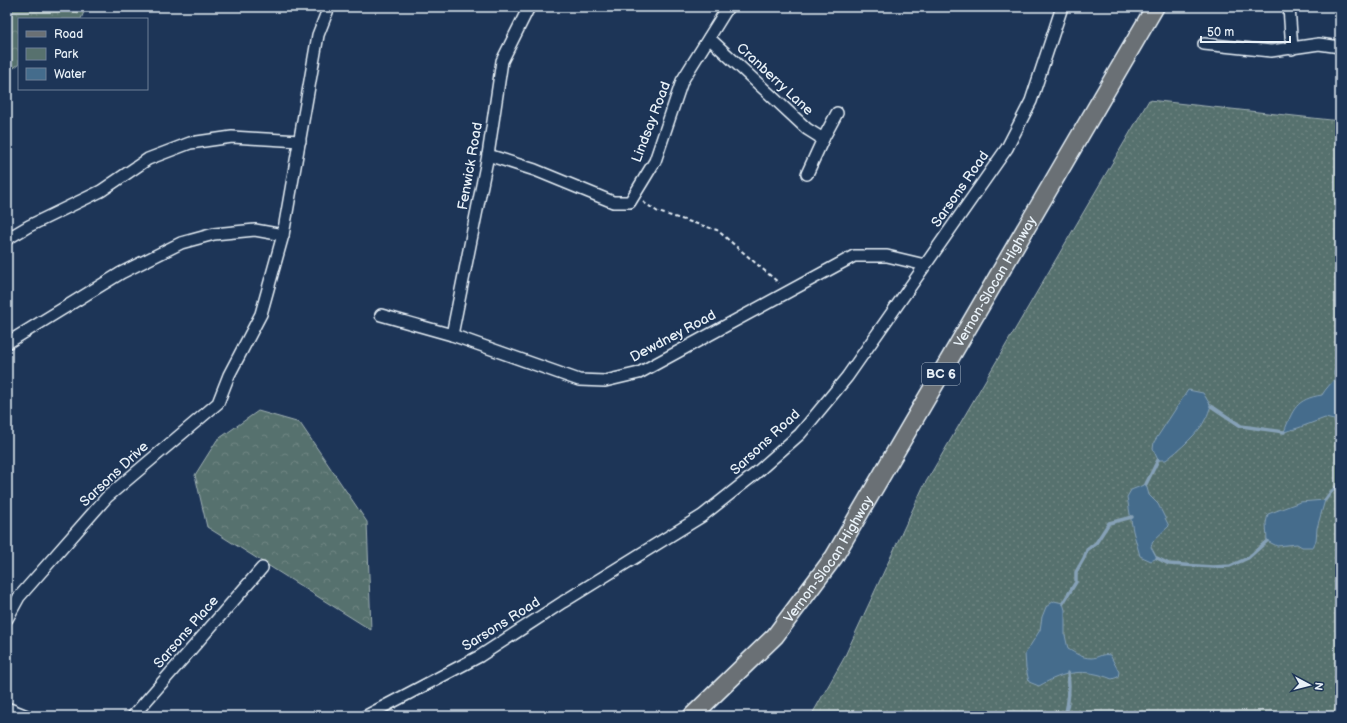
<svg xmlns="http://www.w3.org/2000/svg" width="1347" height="723" viewBox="0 0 1347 723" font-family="'Balsamiq Sans',sans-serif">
	<defs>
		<pattern id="green-dots" width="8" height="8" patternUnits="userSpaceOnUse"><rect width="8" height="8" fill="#57716e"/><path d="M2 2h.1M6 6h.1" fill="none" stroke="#6f8683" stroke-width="1.8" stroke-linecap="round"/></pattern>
		<pattern id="forest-crowns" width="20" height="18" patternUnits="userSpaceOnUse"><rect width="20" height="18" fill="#57716e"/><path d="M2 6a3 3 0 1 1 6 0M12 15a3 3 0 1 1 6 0" fill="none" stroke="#6f8683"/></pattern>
	</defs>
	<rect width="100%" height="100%" fill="#1d3557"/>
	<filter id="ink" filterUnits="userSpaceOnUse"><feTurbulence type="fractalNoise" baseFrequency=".025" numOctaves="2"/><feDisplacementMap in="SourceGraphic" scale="8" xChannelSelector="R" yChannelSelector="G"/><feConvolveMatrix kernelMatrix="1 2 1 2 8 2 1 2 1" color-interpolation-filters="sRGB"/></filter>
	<g filter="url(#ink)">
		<!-- green -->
		<polygon fill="url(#green-dots)" stroke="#a0b1b3" points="1149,100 1340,121 1340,716 811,716 843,660 923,487"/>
		<!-- forest -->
		<g fill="url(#forest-crowns)" stroke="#a0b1b3">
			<polygon points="7,7 86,7 81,19 19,19 19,64 7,73"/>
			<polygon points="258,411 300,423 367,522 371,630 207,527 195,475 217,440"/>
		</g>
		<!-- water -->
		<g fill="#446c8c" stroke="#86a1b7">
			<path d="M1340,354V425L1334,420L1325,418L1298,428L1284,432C1293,409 1296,399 1322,395C1326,388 1331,384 1335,378L1334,372Z"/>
			<path d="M1188,390L1203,393L1211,406C1209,410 1208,415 1206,418C1200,432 1178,451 1166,460H1158L1153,449L1154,442Z"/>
			<polygon points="1146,484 1149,495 1158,504 1169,526 1153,541 1151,547 1157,558 1151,561 1140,556 1133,531 1127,497 1131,490"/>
			<polygon points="1325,500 1317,528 1316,541 1313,547 1302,547 1297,544 1277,546 1267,541 1266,523 1268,514 1300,502"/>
			<path d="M1054,601L1063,603L1065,610V635L1068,649C1075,653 1082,658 1091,658C1099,658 1101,653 1110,655L1119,672L1118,677L1112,679C1084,668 1065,671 1039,686L1029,682L1026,668L1025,654L1040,630L1042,617L1046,607Z"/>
		</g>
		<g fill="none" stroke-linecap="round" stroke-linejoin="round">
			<!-- stream -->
			<g stroke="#86a1b7" stroke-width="3.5">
				<polyline points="1211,406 1241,426 1284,432"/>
				<polyline points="1146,484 1158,460"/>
				<polyline points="1325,500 1331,492 1340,484"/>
				<polyline points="1157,558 1169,564 1213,567 1230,566 1248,558 1267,541"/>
				<polyline points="1063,603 1076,582 1076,572 1084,558 1087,550 1096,543 1109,523 1132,517"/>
				<path d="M1065,716C1069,702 1070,688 1068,673"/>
			</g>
			<defs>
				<g id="minor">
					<polyline points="1289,7 1292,49"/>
					<polyline points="709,38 807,129 823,139"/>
					<polyline points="1204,44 1271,51 1319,44 1340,47"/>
					<polyline points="488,155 535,170 613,202 630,202 655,161 682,81 728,7"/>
					<polyline points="807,174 823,139 837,113"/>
					<polyline points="7,239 29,226 101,191 148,159 190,143 232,137 300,141"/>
					<polyline points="381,315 452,335 579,380 605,381 639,373 854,256 887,256 925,265"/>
					<polyline points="452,335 488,155 502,61 529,7"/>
					<polyline points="7,343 121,273 181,243 214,234 255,230 283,235"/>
					<polyline points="7,619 19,597 107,497 218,403 229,375 261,314 283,235 318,35 329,7"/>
					<polyline points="7,708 27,716"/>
					<polyline points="133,716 262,568"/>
					<polyline points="366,716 480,656 563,602 702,516 755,474 800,434 847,377 1007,148 1031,101 1062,7"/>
				</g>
				<g id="primary">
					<path id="s1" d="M692,716L775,636L834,557L1155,7"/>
				</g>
			</defs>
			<!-- minor casing -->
			<use href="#minor" stroke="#e8f1f8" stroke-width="14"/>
			<!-- primary casing -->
			<use href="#primary" stroke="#e8f1f8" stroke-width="20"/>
			<!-- path -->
			<polyline stroke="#e8f1f8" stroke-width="2" stroke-dasharray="4 3" stroke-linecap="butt" points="643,202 658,212 717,230 779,283"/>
			<!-- minor -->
			<use href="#minor" stroke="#1d3557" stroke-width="11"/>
			<!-- primary -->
			<use href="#primary" stroke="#6a7074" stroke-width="17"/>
		</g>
	</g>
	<g text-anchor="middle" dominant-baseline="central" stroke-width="3" stroke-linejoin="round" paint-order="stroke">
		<!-- shield labels -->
		<rect fill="#1d3557" stroke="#abb9c8" stroke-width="1" x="922" y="363" width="38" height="22" rx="3"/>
		<g font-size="13" font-weight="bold" fill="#e8f1f8">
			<text x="941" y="374">BC 6</text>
		</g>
		<!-- street labels -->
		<g font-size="14" fill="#e8f1f8" stroke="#1d3557">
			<text transform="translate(775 79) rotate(43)">Cranberry Lane</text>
			<text transform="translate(651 122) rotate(-69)">Lindsay Road</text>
			<text transform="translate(470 166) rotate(-80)">Fenwick Road</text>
			<text transform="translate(960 189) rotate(-55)">Sarsons Road</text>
			<text stroke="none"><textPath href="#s1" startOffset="533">Vernon-Slocan Highway</textPath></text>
			<text transform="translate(673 336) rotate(-28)">Dewdney Road</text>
			<text transform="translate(765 442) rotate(-43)">Sarsons Road</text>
			<text transform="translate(114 474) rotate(-43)">Sarsons Drive</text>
			<text stroke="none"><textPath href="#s1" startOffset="209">Vernon-Slocan Highway</textPath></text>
			<text transform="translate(501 624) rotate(-32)">Sarsons Road</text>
			<text transform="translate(186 632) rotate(-49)">Sarsons Place</text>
		</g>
	</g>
	<!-- margin -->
	<rect width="1347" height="723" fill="none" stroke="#1d3557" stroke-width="24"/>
	<rect x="12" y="12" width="1323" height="699" fill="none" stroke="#e8f1f8" stroke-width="1.5" filter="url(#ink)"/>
	<!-- legend -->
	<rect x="18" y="18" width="130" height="72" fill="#1d3557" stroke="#6e8097"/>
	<rect x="26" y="31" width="20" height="6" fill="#6a7074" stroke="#6e8097"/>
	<text x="54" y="38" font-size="12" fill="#e8f1f8">Road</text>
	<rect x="26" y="48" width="20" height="12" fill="#57716e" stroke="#6e8097"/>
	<text x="54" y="58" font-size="12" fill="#e8f1f8">Park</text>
	<rect x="26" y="68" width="20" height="12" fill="#446c8c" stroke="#6e8097"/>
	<text x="54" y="78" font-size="12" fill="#e8f1f8">Water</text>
	<!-- north arrow -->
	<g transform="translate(1309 685) rotate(97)" stroke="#1d3557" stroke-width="3" paint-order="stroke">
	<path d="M0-3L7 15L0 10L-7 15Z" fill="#e8f1f8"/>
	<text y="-6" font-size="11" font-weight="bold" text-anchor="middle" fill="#e8f1f8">N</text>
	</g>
	<!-- scale -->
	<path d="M1201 36v6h89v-6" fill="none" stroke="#e8f1f8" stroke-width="2"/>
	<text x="1207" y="36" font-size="12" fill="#e8f1f8" stroke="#1d3557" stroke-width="3" paint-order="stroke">50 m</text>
</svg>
